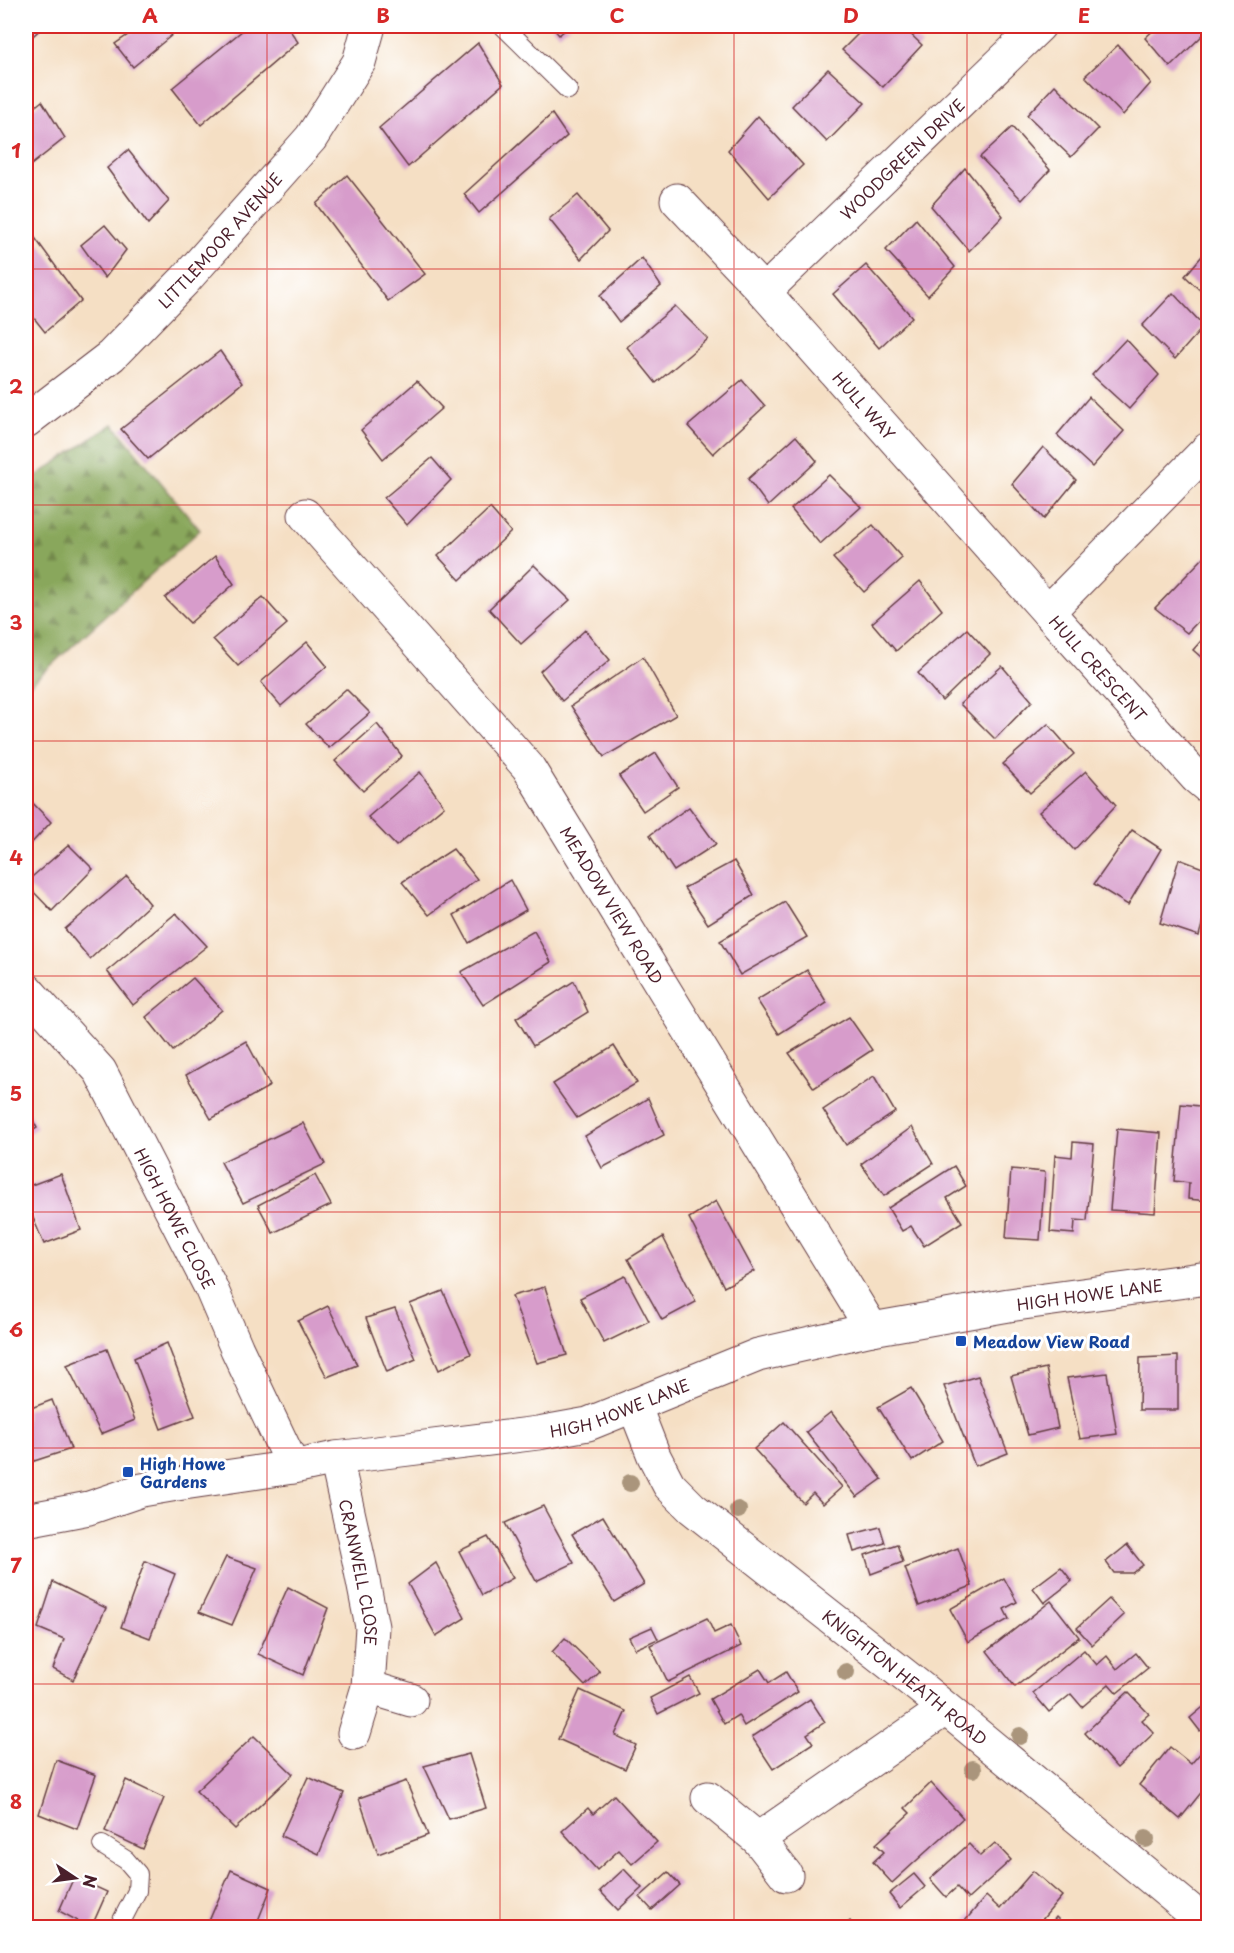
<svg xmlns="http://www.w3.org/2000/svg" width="1234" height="1953" viewBox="0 0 1234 1953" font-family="'Playpen Sans',sans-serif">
	<defs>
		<pattern id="forest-firs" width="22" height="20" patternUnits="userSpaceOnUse" patternTransform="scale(1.5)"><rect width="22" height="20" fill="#89a75b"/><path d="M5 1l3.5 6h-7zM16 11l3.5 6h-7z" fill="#72874b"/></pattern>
	</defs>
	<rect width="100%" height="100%" fill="#fff"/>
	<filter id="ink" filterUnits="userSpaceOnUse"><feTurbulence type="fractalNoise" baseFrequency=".0167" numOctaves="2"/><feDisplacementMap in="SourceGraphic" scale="12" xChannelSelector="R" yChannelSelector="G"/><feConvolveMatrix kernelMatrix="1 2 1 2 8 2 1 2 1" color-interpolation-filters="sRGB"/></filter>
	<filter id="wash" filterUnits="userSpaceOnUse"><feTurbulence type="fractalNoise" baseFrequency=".008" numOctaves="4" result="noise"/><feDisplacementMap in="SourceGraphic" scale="24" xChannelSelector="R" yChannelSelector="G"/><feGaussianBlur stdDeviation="1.35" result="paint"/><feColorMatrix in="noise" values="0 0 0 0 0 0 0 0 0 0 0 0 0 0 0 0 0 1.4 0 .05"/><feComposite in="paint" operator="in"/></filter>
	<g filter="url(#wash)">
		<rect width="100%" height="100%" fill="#f5dfc4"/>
		<!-- forest -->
		<polygon fill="url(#forest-firs)" stroke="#6a6343" stroke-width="1.5" points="113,424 200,530 26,688 26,483"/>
		<g id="blocks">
			<!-- building -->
			<g fill="#d79ccb">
				<polygon points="26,26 44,26 26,42"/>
				<polygon points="141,26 165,26 172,35 133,67 115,44"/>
				<polygon points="248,26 287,26 298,42 201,125 172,88"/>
				<polygon points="551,26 570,26 559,35"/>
				<polygon points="866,26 902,26 922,45 883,87 842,50"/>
				<polygon points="1158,26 1200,26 1206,32 1170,67 1145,38"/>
				<polygon points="478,43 503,84 408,167 379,128"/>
				<polygon points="1118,45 1151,83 1123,115 1085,76"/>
				<polygon points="828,69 865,103 827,142 792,106"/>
				<polygon points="1055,85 1098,129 1071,157 1027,115"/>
				<polygon points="42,101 65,138 26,169 26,114"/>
				<polygon points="552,114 567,136 479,213 464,194"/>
				<polygon points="758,116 803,165 769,198 728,150"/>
				<polygon points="1012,127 1050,170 1022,200 980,157"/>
				<polygon points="128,150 169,201 148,224 107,168"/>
				<polygon points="965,168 1003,216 969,251 931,206"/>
				<polygon points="347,175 425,274 388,301 316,204"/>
				<polygon points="578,195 608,231 581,259 549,219"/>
				<polygon points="916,219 955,267 928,296 886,250"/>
				<polygon points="105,225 126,250 105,278 81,245"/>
				<polygon points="30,231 81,301 45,332 26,308 26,234"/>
				<polygon points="1208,249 1208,298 1185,276"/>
				<polygon points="642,258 661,286 619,322 600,296"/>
				<polygon points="866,265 912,317 879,348 833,294"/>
				<polygon points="1173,293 1204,326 1175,359 1142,326"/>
				<polygon points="675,306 708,339 656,383 627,347"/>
				<polygon points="1126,339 1159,375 1129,409 1092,375"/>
				<polygon points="220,351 242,383 148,459 121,429"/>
				<polygon points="742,380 765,406 713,454 688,426"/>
				<polygon points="417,381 442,408 383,459 361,430"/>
				<polygon points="1089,397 1124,431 1092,467 1057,435"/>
				<polygon points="796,436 817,461 768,506 748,479"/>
				<polygon points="1043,447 1076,480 1044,519 1012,484"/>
				<polygon points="432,458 451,480 407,525 384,498"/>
				<polygon points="829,475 861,507 820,544 791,509"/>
				<polygon points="490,508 511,532 460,580 438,556"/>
				<polygon points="873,525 902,558 864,592 833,558"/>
				<polygon points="215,556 234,584 190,623 165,598"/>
				<polygon points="1205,556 1208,559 1208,611 1187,633 1155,608"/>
				<polygon points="534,565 570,600 521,644 489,609"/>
				<polygon points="920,581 942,610 896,651 872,623"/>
				<polygon points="263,597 287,624 238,666 213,639"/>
				<polygon points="967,629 990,654 942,701 918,673"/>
				<polygon points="585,630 610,660 562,701 540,671"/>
				<polygon points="1208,633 1208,663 1193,650"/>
				<polygon points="307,642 327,666 281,706 261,682"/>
				<polygon points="643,657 676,715 604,757 571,706"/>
				<polygon points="1002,666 1032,701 995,739 960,704"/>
				<polygon points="346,689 370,713 329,748 306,724"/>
				<polygon points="377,724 402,756 363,791 335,761"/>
				<polygon points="1048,724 1074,754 1030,793 1003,764"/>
				<polygon points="656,753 678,787 643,811 619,776"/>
				<polygon points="1086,771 1116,805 1074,850 1039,812"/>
				<polygon points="420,772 444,806 396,846 368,817"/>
				<polygon points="27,797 51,822 26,849 26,799"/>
				<polygon points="689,807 716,844 674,871 650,835"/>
				<polygon points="1132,830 1161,849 1128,905 1094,884"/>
				<polygon points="69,845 93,869 52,911 26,884 26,882"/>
				<polygon points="453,849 477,879 429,915 402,882"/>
				<polygon points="1179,859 1208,870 1208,900 1199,936 1160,923"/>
				<polygon points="734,861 754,895 708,924 684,888"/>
				<polygon points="127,876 150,904 90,959 65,929"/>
				<polygon points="510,880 526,910 469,943 454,915"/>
				<polygon points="785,902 807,937 740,975 720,941"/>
				<polygon points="176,913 207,946 133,1005 107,971"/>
				<polygon points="534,931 551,962 483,1005 461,972"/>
				<polygon points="807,970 827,1003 779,1034 757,1000"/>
				<polygon points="193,978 222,1010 173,1051 146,1017"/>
				<polygon points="574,981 588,1012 533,1046 516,1018"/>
				<polygon points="849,1017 872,1050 814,1088 789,1053"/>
				<polygon points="246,1041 270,1086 211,1119 186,1075"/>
				<polygon points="614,1046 637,1083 577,1118 553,1084"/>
				<polygon points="874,1076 895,1112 846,1145 823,1110"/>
				<polygon points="648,1098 664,1135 602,1168 585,1136"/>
				<polygon points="1181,1104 1208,1107 1208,1201 1188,1199 1189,1183 1174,1181"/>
				<polygon points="26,1107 37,1128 26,1135"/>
				<polygon points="303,1123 325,1164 243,1203 221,1162"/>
				<polygon points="912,1127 933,1164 884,1196 861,1164"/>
				<polygon points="1117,1129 1161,1133 1155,1213 1110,1210"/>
				<polygon points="1073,1142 1094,1144 1087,1221 1075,1220 1074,1234 1050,1232 1055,1155 1072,1157"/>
				<polygon points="954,1166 966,1186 947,1198 962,1222 924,1246 911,1226 902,1231 888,1208"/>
				<polygon points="1011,1169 1045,1172 1040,1240 1006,1238"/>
				<polygon points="61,1174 81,1230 44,1244 26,1201 26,1187"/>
				<polygon points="315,1175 331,1205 273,1233 258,1205"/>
				<polygon points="716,1201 754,1271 724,1287 689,1218"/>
				<polygon points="663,1237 696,1302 662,1320 628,1259"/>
				<polygon points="625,1276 649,1321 604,1343 580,1298"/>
				<polygon points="545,1287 567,1355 537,1363 512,1296"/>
				<polygon points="443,1291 471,1354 439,1370 410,1304"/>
				<polygon points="328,1306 357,1365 327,1377 298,1321"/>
				<polygon points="395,1309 416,1359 387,1372 366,1318"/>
				<polygon points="167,1343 195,1416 161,1429 134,1358"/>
				<polygon points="107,1349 135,1420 101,1434 67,1365"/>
				<polygon points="1208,1353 1208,1404 1207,1404 1204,1354"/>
				<polygon points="1178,1356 1178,1410 1139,1410 1140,1358"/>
				<polygon points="1046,1368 1058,1428 1028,1435 1011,1376"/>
				<polygon points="1107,1373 1117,1434 1080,1439 1067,1378"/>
				<polygon points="978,1376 1008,1453 975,1466 944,1386"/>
				<polygon points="911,1388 943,1441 912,1461 878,1407"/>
				<polygon points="52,1400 71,1449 28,1463 26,1458 26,1410"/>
				<polygon points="831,1412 882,1479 857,1497 806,1432"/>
				<polygon points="784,1422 842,1487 823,1504 813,1493 803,1503 754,1449"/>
				<polygon points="543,1506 574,1563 536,1581 505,1523"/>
				<polygon points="603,1516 644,1584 614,1602 572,1534"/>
				<polygon points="880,1527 885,1543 854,1552 849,1535"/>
				<polygon points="488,1537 513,1578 482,1595 459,1551"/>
				<polygon points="897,1544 903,1562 871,1574 865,1555"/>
				<polygon points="1127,1545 1143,1565 1132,1573 1114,1573 1106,1562"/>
				<polygon points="958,1548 972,1586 919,1606 905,1568"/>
				<polygon points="226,1557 257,1568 232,1625 199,1612"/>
				<polygon points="145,1561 175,1574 150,1638 121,1627"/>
				<polygon points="436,1563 465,1618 436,1636 408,1584"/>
				<polygon points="1061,1567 1072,1581 1044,1603 1033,1588"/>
				<polygon points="1004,1578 1017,1602 1004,1609 1009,1619 968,1642 950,1609"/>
				<polygon points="53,1582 106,1608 73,1680 53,1669 64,1639 38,1628"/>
				<polygon points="288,1587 328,1608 303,1675 258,1654"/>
				<polygon points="1109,1599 1124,1615 1092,1645 1077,1628"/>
				<polygon points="1051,1601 1079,1637 1015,1687 987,1651"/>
				<polygon points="707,1618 714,1633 731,1625 741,1646 668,1682 650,1645"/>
				<polygon points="652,1627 658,1639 635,1649 629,1637"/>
				<polygon points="565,1638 600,1672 585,1686 552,1652"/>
				<polygon points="1084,1650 1097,1665 1107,1656 1117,1669 1136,1653 1148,1668 1117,1693 1109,1684 1082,1707 1071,1694 1049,1712 1033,1693"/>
				<polygon points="760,1669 769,1683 786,1672 798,1692 744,1726 738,1715 724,1724 710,1699"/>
				<polygon points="690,1677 699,1693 658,1714 650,1698"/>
				<polygon points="580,1690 626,1711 615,1735 636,1745 625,1769 558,1739"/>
				<polygon points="1128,1692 1149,1714 1142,1720 1154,1733 1117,1768 1085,1733"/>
				<polygon points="810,1699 825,1722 807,1734 813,1743 773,1769 752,1737"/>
				<polygon points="1208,1703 1208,1725 1200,1731 1190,1718"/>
				<polygon points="254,1736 293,1774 235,1829 196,1791"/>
				<polygon points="1170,1747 1191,1764 1203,1750 1208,1755 1208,1784 1180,1819 1139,1785"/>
				<polygon points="469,1754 486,1808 449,1819 424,1766"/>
				<polygon points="56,1760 96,1775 77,1829 39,1814"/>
				<polygon points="308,1777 344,1793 319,1854 281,1836"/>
				<polygon points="126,1780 164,1798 143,1849 105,1831"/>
				<polygon points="406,1781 428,1835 378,1854 359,1798"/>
				<polygon points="931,1783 963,1818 892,1883 873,1862 884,1852 876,1844 910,1813 905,1808"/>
				<polygon points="614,1795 657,1842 632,1864 619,1850 597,1870 562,1831 588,1808 593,1814"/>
				<polygon points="995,1843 1011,1860 968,1899 957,1887 946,1897 930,1879 969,1844 980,1856"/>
				<polygon points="624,1869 642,1888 618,1910 600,1891"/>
				<polygon points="231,1870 271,1888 255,1928 206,1928"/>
				<polygon points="1033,1871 1062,1896 1035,1928 959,1928 986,1896 1000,1909"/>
				<polygon points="668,1872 680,1885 652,1910 640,1897"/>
				<polygon points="914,1874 925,1887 900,1908 889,1894"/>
				<polygon points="74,1877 107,1892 91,1928 59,1911"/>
				<polygon points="1056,1917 1067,1928 1047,1928"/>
				<polygon points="827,1921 832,1928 817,1928"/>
				<polygon points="850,1921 855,1928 841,1928"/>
			</g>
		</g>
	</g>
	<g filter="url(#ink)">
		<use href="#blocks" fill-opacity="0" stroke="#643c42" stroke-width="1.5"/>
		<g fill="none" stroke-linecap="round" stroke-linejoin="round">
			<defs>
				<g id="service">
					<polyline points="503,26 568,90"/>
					<polyline points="102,1845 126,1860 138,1874 137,1891 118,1928"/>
				</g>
				<g id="minor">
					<path id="s1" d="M677,200L764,292L1048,612"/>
					<path id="s2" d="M764,292L1039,26"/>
					<path id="s3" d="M26,421L111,356L184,281L311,138L359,62L369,26"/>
					<path id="s4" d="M1208,449L1048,612L1196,777L1208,787"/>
					<path id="s5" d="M305,515L528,767L872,1329"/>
					<path id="s6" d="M26,989L100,1071L211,1288L237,1349L293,1467"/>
					<path id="s7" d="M634,1405L654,1456L669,1485L692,1508L922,1689L1208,1925"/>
					<path id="s8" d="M336,1458L359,1561L372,1627L368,1687L354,1733"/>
					<path id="s9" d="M26,1520L89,1508L142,1490L177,1484L293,1467L336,1458L538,1433L588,1424L758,1355L872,1329L1009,1305L1208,1278"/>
					<polyline points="368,1687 411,1700"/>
					<polyline points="708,1798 758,1839"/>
					<polyline points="786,1875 758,1839 945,1709"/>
				</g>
			</defs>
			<!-- service casing -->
			<use href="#service" stroke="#643c42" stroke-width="20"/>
			<!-- minor casing -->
			<use href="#minor" stroke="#643c42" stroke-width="35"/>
			<!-- service -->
			<use href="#service" stroke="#fff" stroke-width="18"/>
			<!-- minor -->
			<use href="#minor" stroke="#fff" stroke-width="33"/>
		</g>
		<!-- trees -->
		<g fill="#aa957b">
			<circle cx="630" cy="1483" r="9"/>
			<circle cx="738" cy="1510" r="9"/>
			<circle cx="846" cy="1672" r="9"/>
			<circle cx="1020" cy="1736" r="9"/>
			<circle cx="973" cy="1769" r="9"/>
			<circle cx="1146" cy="1839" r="9"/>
		</g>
	</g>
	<!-- grid -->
	<path fill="none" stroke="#d62828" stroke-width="1.5" stroke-opacity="0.55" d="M267,26V1928M500,26V1928M734,26V1928M967,26V1928M26,269H1208M26,505H1208M26,741H1208M26,976H1208M26,1212H1208M26,1448H1208M26,1684H1208"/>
	<!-- markers -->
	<g fill="#1a4fb4" stroke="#fff" stroke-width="2">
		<rect x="955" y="1335" width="12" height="12" rx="3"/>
		<rect x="122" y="1466" width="12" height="12" rx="3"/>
	</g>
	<g text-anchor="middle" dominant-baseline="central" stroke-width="6" stroke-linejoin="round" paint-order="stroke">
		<!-- street labels -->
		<g font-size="16" fill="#4a1f2b" stroke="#fff">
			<text stroke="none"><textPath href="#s2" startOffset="192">WOODGREEN DRIVE</textPath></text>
			<text stroke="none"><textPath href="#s3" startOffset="266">LITTLEMOOR AVENUE</textPath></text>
			<text stroke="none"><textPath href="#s1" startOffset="278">HULL WAY</textPath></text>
			<text stroke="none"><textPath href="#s4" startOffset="304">HULL CRESCENT</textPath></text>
			<text stroke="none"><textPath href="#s5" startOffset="498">MEADOW VIEW ROAD</textPath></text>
			<text stroke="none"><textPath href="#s6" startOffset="276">HIGH HOWE CLOSE</textPath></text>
			<text stroke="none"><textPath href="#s9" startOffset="1092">HIGH HOWE LANE</textPath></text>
			<text stroke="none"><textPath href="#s9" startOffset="606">HIGH HOWE LANE</textPath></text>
			<text stroke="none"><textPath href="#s8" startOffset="117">CRANWELL CLOSE</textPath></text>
			<text stroke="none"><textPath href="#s7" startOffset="392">KNIGHTON HEATH ROAD</textPath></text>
		</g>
		<!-- transit labels -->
		<g font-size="16" font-weight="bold" fill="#164399" stroke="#fff" text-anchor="start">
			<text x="973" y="1341">Meadow View Road</text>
			<text x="140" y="1463">High Howe<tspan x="140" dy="18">Gardens</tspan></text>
		</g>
	</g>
	<!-- margin -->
	<rect width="1234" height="1953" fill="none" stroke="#fff" stroke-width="66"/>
	<!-- north arrow -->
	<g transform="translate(75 1878) rotate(103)" stroke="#ffffff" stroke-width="4.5" paint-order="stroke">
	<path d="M0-4.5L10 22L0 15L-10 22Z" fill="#4a1f2b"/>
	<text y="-9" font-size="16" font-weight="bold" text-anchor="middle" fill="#4a1f2b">N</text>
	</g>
	<rect x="33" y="33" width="1168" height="1887" fill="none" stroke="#d62828" stroke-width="2"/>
	<g font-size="20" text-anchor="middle" font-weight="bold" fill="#d62828">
		<text x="150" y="23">A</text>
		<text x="383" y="23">B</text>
		<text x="617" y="23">C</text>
		<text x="851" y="23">D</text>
		<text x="1084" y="23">E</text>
		<text x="16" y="158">1</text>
		<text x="16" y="394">2</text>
		<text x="16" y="630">3</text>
		<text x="16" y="865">4</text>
		<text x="16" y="1101">5</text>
		<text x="16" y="1337">6</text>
		<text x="16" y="1573">7</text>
		<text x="16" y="1809">8</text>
	</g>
</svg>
